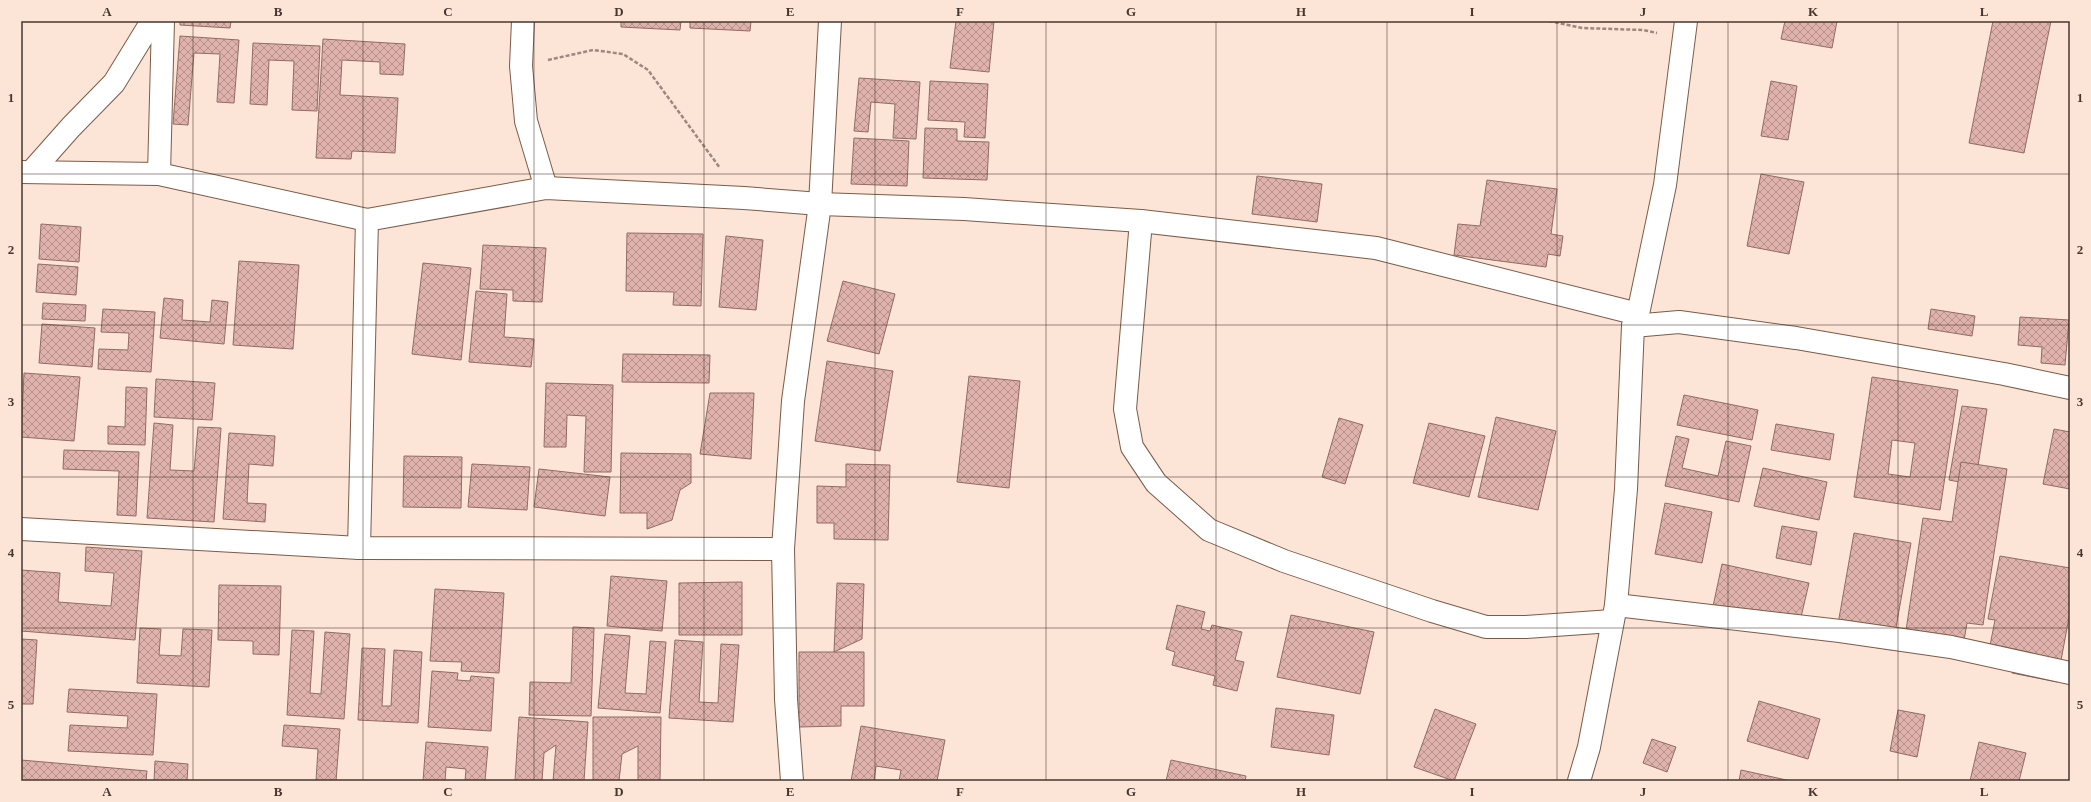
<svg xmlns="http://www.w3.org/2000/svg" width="2091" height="802" viewBox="0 0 2091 802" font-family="'Times New Roman',serif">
	<defs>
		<pattern id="building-cross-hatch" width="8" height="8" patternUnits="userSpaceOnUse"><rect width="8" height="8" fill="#dfb3ab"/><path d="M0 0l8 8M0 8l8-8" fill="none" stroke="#b7928c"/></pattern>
	</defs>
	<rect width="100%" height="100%" fill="#fce4d7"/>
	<!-- building -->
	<g fill="url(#building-cross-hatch)" stroke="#926b63" fill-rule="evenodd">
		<polygon points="180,21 231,21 230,28 180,25"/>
		<polygon points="621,21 681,21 680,30 621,27"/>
		<polygon points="690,21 751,21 750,31 690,28"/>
		<polygon points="956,21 994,21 989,72 950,68"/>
		<polygon points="1785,21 1837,21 1832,48 1781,39"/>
		<polygon points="1993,21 2051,21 2024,153 1969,143"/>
		<polygon points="180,36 239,40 234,103 217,102 220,54 194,53 188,125 173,124"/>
		<polygon points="323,39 405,44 403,75 380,74 380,62 342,60 340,95 398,98 395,153 352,151 351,159 316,158"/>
		<polygon points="253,43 320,46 317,111 292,110 294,61 269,60 267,105 250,104"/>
		<polygon points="859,78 920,82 916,139 893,138 895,104 871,102 868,132 854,131"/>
		<polygon points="930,81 988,84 985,138 964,137 965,122 928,120"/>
		<polygon points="1771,81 1797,86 1788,140 1761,136"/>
		<polygon points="925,128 957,129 957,141 989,142 987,180 923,178"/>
		<polygon points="854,138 909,141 907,186 851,184"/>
		<polygon points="1761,174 1804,182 1789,254 1747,246"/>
		<polygon points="1257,176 1322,184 1317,222 1252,214"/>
		<polygon points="1487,180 1557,189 1551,234 1563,236 1560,256 1548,254 1546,267 1454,255 1458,224 1480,226"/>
		<polygon points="41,224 81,227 79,262 39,259"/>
		<polygon points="627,233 703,234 701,306 673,305 674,292 626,291"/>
		<polygon points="726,236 763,240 756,310 719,307"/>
		<polygon points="483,245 546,248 542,302 513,301 513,290 480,289"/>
		<polygon points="239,261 299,265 293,349 233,345"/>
		<polygon points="423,263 471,268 461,360 412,354"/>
		<polygon points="38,264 78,267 76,295 36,292"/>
		<polygon points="843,281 895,294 879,354 827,341"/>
		<polygon points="476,291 507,294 504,337 534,339 531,367 469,362"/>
		<polygon points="164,298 183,300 182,320 210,322 212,300 228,302 224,344 160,338"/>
		<polygon points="43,303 86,305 85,321 42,319"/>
		<polygon points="103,309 155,312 151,372 98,369 99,349 128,350 129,333 101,332"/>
		<polygon points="1931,309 1975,316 1972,336 1928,329"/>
		<polygon points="2020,317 2069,320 2065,365 2041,363 2042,347 2018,345"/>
		<polygon points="42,324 95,328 92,367 39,363"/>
		<polygon points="623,354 710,355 709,383 622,382"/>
		<polygon points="827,361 893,371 880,451 815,441"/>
		<polygon points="24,373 80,377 74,441 21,437"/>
		<polygon points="969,376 1020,381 1009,488 957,482"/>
		<path d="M1872,377L1958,390L1940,510L1854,497ZM1892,440L1915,443L1910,477L1888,474Z"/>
		<polygon points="156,379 215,383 212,420 154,417"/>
		<polygon points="546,383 613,385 611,472 584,472 586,416 567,415 566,447 544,447"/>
		<polygon points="126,387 147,388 145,445 108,444 108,426 125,427"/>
		<polygon points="710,393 754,393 751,459 700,454"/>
		<polygon points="1684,395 1758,410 1752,440 1677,425"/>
		<polygon points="1962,406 1987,409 1975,485 1949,480"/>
		<polygon points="1496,417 1556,431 1538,510 1478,497"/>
		<polygon points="1339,418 1363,425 1345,484 1322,477"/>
		<polygon points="154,423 173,425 170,470 194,471 198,427 221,428 214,522 147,518"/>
		<polygon points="1429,423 1485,436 1469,497 1413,483"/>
		<polygon points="1776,424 1834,434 1830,460 1771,450"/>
		<polygon points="2054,429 2070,432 2070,489 2043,484"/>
		<polygon points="229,433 275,436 273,466 249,464 247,503 266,504 265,522 223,519"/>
		<polygon points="1676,436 1689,439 1682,468 1718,476 1726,441 1751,446 1739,502 1665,486"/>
		<polygon points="64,450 139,452 136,516 117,515 119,471 63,469"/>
		<polygon points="621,453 691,454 691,483 680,490 672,520 647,529 647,513 620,513"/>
		<polygon points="404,456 462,457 461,508 403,507"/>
		<polygon points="1961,462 2007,469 1983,625 1967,623 1961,658 1903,650 1923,518 1952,522"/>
		<polygon points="472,464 530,467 527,510 468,507"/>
		<polygon points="846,464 890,465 888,540 834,539 834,523 817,523 817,486 846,487"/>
		<polygon points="1763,468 1827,482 1819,520 1754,506"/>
		<polygon points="539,469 610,477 605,516 534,507"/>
		<polygon points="1665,503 1712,512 1702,563 1655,554"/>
		<polygon points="1782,526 1817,532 1811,565 1776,558"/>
		<polygon points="1854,533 1911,543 1892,650 1835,641"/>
		<polygon points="86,547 142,551 135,640 21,631 21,570 60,573 58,602 111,606 114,573 85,571"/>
		<polygon points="2000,556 2070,568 2070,612 2057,682 2012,673 2014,666 1987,661 1995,620 1988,619"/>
		<polygon points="1722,564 1809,583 1798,630 1712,611"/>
		<polygon points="611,576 667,581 662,631 607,626"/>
		<polygon points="742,582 742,635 679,635 679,583"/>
		<polygon points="837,583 864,584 862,639 834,652"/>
		<polygon points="219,585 281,586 279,655 253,654 253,641 218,640"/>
		<polygon points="435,589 504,593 499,673 461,671 462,662 430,661"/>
		<polygon points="1177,605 1205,612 1201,629 1210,631 1212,625 1242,632 1235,660 1244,662 1237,691 1213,685 1215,676 1172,665 1175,652 1166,649"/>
		<polygon points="1291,615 1374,632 1360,694 1277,677"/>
		<polygon points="573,627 594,628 591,716 529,715 530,682 571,683"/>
		<polygon points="140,628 161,629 159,655 181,656 183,629 212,630 209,687 137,683"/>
		<polygon points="292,630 314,631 310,693 321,694 325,632 350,634 344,719 287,715"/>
		<polygon points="605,634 630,636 625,693 646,694 650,641 666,642 660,713 598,708"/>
		<polygon points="21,639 37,640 33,704 21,704"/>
		<polygon points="675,640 703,642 699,702 718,703 721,644 739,645 733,722 669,718"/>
		<polygon points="362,648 385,649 382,706 391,706 394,650 422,652 418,723 358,720"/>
		<polygon points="799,652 864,652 864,706 841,706 841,726 799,727"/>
		<polygon points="432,671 458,673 457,680 470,681 471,676 494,678 491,731 428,727"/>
		<polygon points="69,689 157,694 153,755 68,751 70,725 127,728 128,716 67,712"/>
		<polygon points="1759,701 1820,719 1808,759 1747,741"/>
		<polygon points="1276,708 1334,715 1329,755 1271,747"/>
		<polygon points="1435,709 1476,724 1454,781 1414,767"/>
		<polygon points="1898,710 1925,715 1917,757 1890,751"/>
		<polygon points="519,717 588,722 584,781 553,781 556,745 544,753 542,781 515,781"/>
		<polygon points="593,717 661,717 660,781 638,781 638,746 622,754 619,781 593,781"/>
		<polygon points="284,725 340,729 336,781 316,781 318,749 282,746"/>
		<polygon points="861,726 945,740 937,781 899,781 901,770 876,766 874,781 851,781"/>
		<polygon points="1652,739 1676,747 1667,772 1643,763"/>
		<polygon points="426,742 488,747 485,781 465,781 466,769 446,767 445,781 423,781"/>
		<polygon points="1979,742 2026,753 2019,781 1970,781"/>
		<polygon points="21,760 147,771 146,781 21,781"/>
		<polygon points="1171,760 1246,776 1245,781 1166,781"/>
		<polygon points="155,761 188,764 187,781 154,781"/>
		<polygon points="1741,770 1791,781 1739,781"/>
	</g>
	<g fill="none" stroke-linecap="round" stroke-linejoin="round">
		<defs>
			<g id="minor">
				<polyline points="523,21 521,66 526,121 546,188"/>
				<polyline points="32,171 71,127 114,83 152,21"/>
				<polyline points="21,172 159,174 367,220 546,188 744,198 820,204 964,209 1141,221 1376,248 1638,314"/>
				<polyline points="159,174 163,21"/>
				<polyline points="1141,221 1125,409 1132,447 1156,483 1209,530 1284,561 1432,611 1486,627 1526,627 1612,621"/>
				<polyline points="1633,326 1679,322 1796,338 2004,374 2070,388"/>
				<polyline points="21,529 359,548 783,549"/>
				<polyline points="359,548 367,220"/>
				<polyline points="1616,605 1840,631 1951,647 2070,673"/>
				<polyline points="792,781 786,699 783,549 793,401 820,204 830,21"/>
			</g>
			<polyline id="tertiary" points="1579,781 1589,747 1616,605 1626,489 1633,326 1638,314 1665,185 1686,21"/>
		</defs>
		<!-- minor casing -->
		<use href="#minor" stroke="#7c5b48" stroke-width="24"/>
		<!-- tertiary casing -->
		<use href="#tertiary" stroke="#7c5b48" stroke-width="24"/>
		<!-- path -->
		<g stroke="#9c897e" stroke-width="2.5" stroke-dasharray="4 2" stroke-linecap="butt">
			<polyline points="1549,21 1582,28 1643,30 1657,33"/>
			<polyline points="548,60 593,50 623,54 648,70 720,168"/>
		</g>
		<!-- minor -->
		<use href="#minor" stroke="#fff" stroke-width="22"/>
		<!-- tertiary -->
		<use href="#tertiary" stroke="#fff" stroke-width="22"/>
	</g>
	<!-- grid -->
	<path fill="none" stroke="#46372e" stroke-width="1" stroke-opacity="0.55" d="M193,21V781M363,21V781M534,21V781M704,21V781M875,21V781M1046,21V781M1216,21V781M1387,21V781M1557,21V781M1728,21V781M1898,21V781M21,174H2070M21,325H2070M21,477H2070M21,628H2070"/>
	<!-- border -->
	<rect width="2091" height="802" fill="none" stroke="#fce4d7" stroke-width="44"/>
	<rect x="22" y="22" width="2047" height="758" fill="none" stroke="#46372e" stroke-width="1.5"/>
	<g font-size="13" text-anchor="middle" font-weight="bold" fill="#46372e">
		<text x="107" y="16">A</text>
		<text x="278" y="16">B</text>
		<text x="448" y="16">C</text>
		<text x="619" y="16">D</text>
		<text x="790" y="16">E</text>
		<text x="960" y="16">F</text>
		<text x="1131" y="16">G</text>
		<text x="1301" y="16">H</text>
		<text x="1472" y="16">I</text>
		<text x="1643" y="16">J</text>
		<text x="1813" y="16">K</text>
		<text x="1984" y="16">L</text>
		<text x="11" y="102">1</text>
		<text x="2080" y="102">1</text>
		<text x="11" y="254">2</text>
		<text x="2080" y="254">2</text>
		<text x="11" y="406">3</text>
		<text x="2080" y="406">3</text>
		<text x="11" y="557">4</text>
		<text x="2080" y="557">4</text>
		<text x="11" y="709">5</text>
		<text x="2080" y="709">5</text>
		<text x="107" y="796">A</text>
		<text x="278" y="796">B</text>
		<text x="448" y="796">C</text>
		<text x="619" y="796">D</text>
		<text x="790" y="796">E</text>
		<text x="960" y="796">F</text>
		<text x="1131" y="796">G</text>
		<text x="1301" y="796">H</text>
		<text x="1472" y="796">I</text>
		<text x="1643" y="796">J</text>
		<text x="1813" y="796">K</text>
		<text x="1984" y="796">L</text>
	</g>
</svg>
